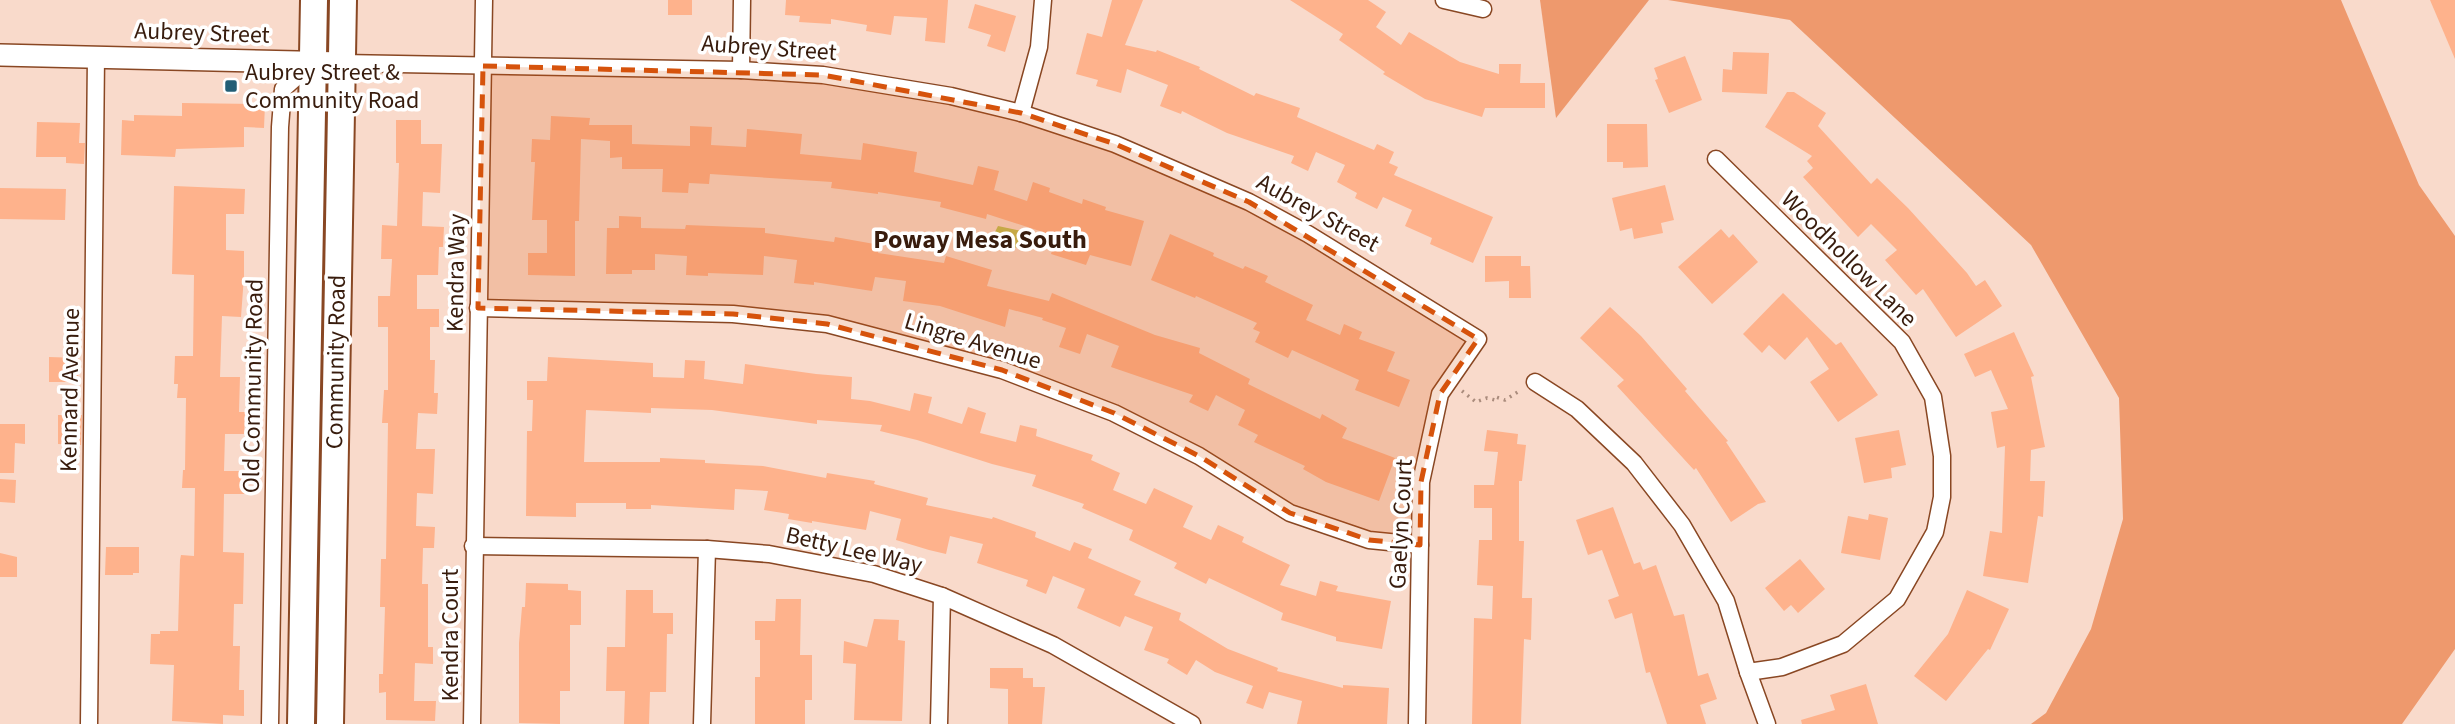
<svg xmlns="http://www.w3.org/2000/svg" width="2455" height="724" viewBox="0 0 2455 724" font-family="'Source Sans 3',sans-serif">
	<rect width="100%" height="100%" fill="#f9dacb"/>
	<!-- green -->
	<g fill="#ee996d">
		<polygon points="1540,0 1649,0 1556,118"/>
		<polygon points="1668,0 2341,0 2419,185 2455,236 2455,649 2402,724 2031,724 2046,713 2091,629 2123,519 2119,398 2031,245 1790,20"/>
	</g>
	<!-- water -->
	<polygon fill="#c2be55" points="998,226 1022,231 1026,245 1016,248 1000,241 994,234"/>
	<!-- building -->
	<g fill="#feb28c">
		<rect x="668" y="0" width="24" height="15"/>
		<polygon points="786,0 948,0 945,43 925,41 927,18 894,16 891,35 866,31 867,25 831,19 831,24 799,22 800,16 785,15"/>
		<polygon points="1112,0 1143,0 1125,45 1156,52 1157,50 1200,67 1199,69 1254,96 1256,93 1300,108 1297,117 1374,150 1377,144 1394,152 1389,163 1398,167 1394,175 1493,217 1473,263 1430,244 1432,238 1405,226 1412,210 1383,197 1377,209 1355,198 1357,193 1337,182 1345,165 1316,152 1308,171 1291,163 1294,156 1227,133 1182,111 1181,114 1160,106 1168,85 1127,69 1121,93 1096,86 1098,80 1076,74 1087,33 1102,37"/>
		<polygon points="1290,0 1368,0 1386,12 1376,27 1401,45 1409,32 1460,62 1499,74 1499,64 1521,64 1520,83 1545,83 1545,108 1485,108 1482,117 1425,99 1383,74 1385,72 1339,40 1343,34"/>
		<polygon points="2430,0 2455,0 2455,59"/>
		<polygon points="975,4 1016,16 1005,52 987,46 991,35 968,28"/>
		<polygon points="1733,52 1769,53 1767,94 1722,92 1723,69 1732,70"/>
		<polygon points="1685,56 1702,100 1669,113 1655,80 1658,79 1654,68"/>
		<polygon points="1787,92 1794,92 1826,113 1818,126 1871,184 1877,178 1908,208 1967,273 1976,286 1985,280 2002,306 1956,337 1923,289 1916,295 1885,260 1897,250 1871,224 1858,237 1803,177 1813,168 1807,161 1812,156 1765,127"/>
		<polygon points="182,103 265,104 264,128 244,127 244,147 176,149 175,157 121,155 122,120 134,121 134,115 182,116"/>
		<polygon points="551,116 590,118 589,125 632,125 632,144 690,146 690,126 712,127 711,145 746,147 747,129 802,134 800,154 861,160 863,143 917,152 914,172 973,185 978,166 999,171 994,190 1027,201 1033,182 1050,188 1049,192 1082,204 1083,199 1106,207 1105,210 1144,221 1131,266 1090,255 1086,265 1051,254 1055,241 1048,238 1049,234 987,214 986,219 940,207 941,202 878,192 878,194 831,188 832,182 710,174 709,184 689,183 688,193 662,192 663,169 622,169 622,157 610,158 610,141 581,139 579,221 575,221 575,276 528,275 528,253 547,253 547,220 532,220 535,162 531,162 532,139 550,140"/>
		<polygon points="396,120 421,120 421,144 442,144 440,193 423,192 422,226 444,227 443,247 439,247 438,275 417,275 417,309 439,309 439,327 430,327 430,360 435,360 434,393 438,393 437,414 418,413 416,449 435,449 433,494 417,493 416,526 435,527 434,548 423,548 422,584 428,584 428,647 433,647 433,664 415,663 414,701 436,701 435,721 386,720 386,692 379,693 379,674 383,674 385,607 380,607 381,559 386,559 388,423 382,423 384,390 388,390 388,327 378,327 378,296 390,296 392,259 381,259 382,225 397,226 399,163 396,163"/>
		<polygon points="37,122 80,123 79,143 85,143 84,164 66,163 66,157 36,157"/>
		<polygon points="1607,124 1647,124 1648,167 1623,168 1623,162 1607,162"/>
		<polygon points="1665,185 1674,220 1661,223 1663,233 1634,239 1632,228 1620,231 1612,198"/>
		<polygon points="174,186 245,189 244,214 226,214 226,250 244,251 244,276 241,317 222,316 220,377 240,377 239,412 245,412 244,434 225,434 224,471 246,471 245,494 224,494 223,552 244,553 243,604 234,604 233,646 240,646 239,690 244,690 244,716 223,715 223,724 172,721 174,665 150,664 151,634 160,634 160,631 178,631 180,560 181,555 194,556 195,488 182,488 183,470 185,470 186,398 177,398 178,384 174,384 175,356 193,356 194,275 172,274"/>
		<polygon points="0,188 66,189 65,220 0,219"/>
		<polygon points="619,216 641,217 641,228 685,229 686,225 765,228 765,233 834,242 835,237 880,245 878,253 944,263 946,256 992,270 987,286 1049,301 1052,293 1155,335 1200,348 1199,353 1250,379 1248,384 1320,419 1322,414 1347,428 1342,438 1395,458 1379,501 1326,482 1303,469 1305,466 1254,442 1258,435 1238,425 1245,410 1216,395 1208,411 1189,402 1193,395 1111,367 1119,346 1087,334 1080,354 1059,347 1066,328 1042,320 1043,318 1009,309 1005,327 940,306 903,301 906,281 875,277 872,291 814,282 814,285 794,283 797,260 764,256 763,275 708,273 708,276 686,275 687,256 655,254 655,270 632,270 632,274 606,274 607,228 619,228"/>
		<polygon points="1721,229 1729,238 1733,234 1758,262 1712,304 1678,267"/>
		<polygon points="1170,234 1214,253 1213,256 1243,269 1245,266 1268,276 1265,282 1313,305 1306,320 1340,335 1344,324 1362,332 1359,339 1395,352 1387,371 1410,380 1399,407 1355,390 1359,380 1292,350 1288,358 1255,342 1260,332 1253,329 1257,323 1196,296 1195,298 1151,280"/>
		<polygon points="1485,256 1521,256 1521,266 1530,266 1531,298 1509,298 1509,281 1485,282"/>
		<polygon points="1783,293 1836,345 1841,342 1878,395 1838,422 1810,382 1829,369 1807,337 1785,360 1769,345 1762,353 1743,334"/>
		<polygon points="1610,307 1641,336 1687,389 1685,391 1728,441 1726,442 1766,502 1758,504 1731,522 1696,468 1694,470 1617,386 1624,380 1580,338"/>
		<polygon points="2014,332 2034,376 2031,377 2045,447 2031,450 2030,481 2045,481 2043,517 2038,516 2028,583 1983,576 1990,531 2002,533 2005,446 1997,448 1991,412 2008,409 1991,370 1975,377 1964,354"/>
		<polygon points="49,357 79,358 78,382 49,382"/>
		<polygon points="548,357 653,363 653,377 684,378 685,360 705,361 704,379 743,384 745,364 816,374 852,377 851,399 870,401 910,411 914,393 932,397 928,413 962,424 968,407 986,413 980,433 1016,442 1020,425 1037,429 1036,436 1093,455 1091,460 1120,473 1113,490 1146,504 1154,488 1193,506 1183,527 1211,540 1218,525 1244,537 1242,542 1290,565 1280,585 1316,596 1320,581 1338,586 1336,591 1391,601 1382,649 1336,641 1336,637 1281,620 1283,613 1209,578 1206,584 1174,568 1177,563 1129,540 1133,530 1082,508 1084,504 1032,486 1036,475 992,464 917,440 880,431 882,425 817,420 817,424 712,410 651,408 651,413 586,410 584,462 660,462 660,458 705,460 705,463 763,466 826,478 827,473 875,481 874,484 928,498 926,505 992,519 993,517 1036,532 1035,537 1070,551 1074,542 1092,549 1088,558 1141,581 1134,595 1181,613 1179,620 1228,649 1278,668 1277,671 1343,688 1343,685 1389,688 1387,724 1297,724 1302,701 1269,692 1263,709 1246,703 1253,686 1215,672 1196,660 1187,675 1167,663 1169,659 1144,650 1153,627 1125,616 1120,627 1077,608 1085,589 1053,576 1046,594 1026,586 1028,580 977,563 983,544 950,536 946,554 929,550 896,540 901,519 870,511 866,530 812,521 812,523 788,519 789,514 764,510 768,491 735,489 734,510 651,505 651,509 626,509 626,503 576,503 576,517 526,516 527,431 532,431 533,400 527,400 527,381 547,381"/>
		<polygon points="58,415 82,415 81,445 58,444"/>
		<polygon points="0,424 25,424 25,444 15,443 14,473 0,473"/>
		<polygon points="1487,430 1518,434 1517,444 1526,445 1522,481 1519,481 1519,541 1524,541 1522,598 1532,598 1531,640 1524,639 1521,724 1472,724 1474,618 1492,619 1493,586 1477,585 1479,540 1492,540 1492,508 1474,508 1474,485 1494,485 1498,452 1484,451"/>
		<polygon points="1899,430 1906,465 1891,468 1892,478 1864,483 1855,438"/>
		<polygon points="0,479 16,480 15,503 0,502"/>
		<polygon points="1613,507 1634,564 1640,562 1643,570 1656,565 1674,616 1684,614 1698,676 1708,673 1717,699 1700,705 1706,724 1667,724 1650,672 1646,673 1632,613 1615,619 1608,600 1619,596 1602,550 1588,555 1576,520"/>
		<polygon points="1869,514 1888,518 1880,560 1841,553 1848,516 1868,520"/>
		<polygon points="106,547 139,547 139,573 133,573 133,575 105,575"/>
		<polygon points="0,553 17,557 17,577 0,577"/>
		<polygon points="1800,559 1825,589 1798,613 1791,605 1784,611 1765,588"/>
		<polygon points="526,583 568,584 568,590 581,591 581,625 570,625 570,691 560,691 560,724 519,723 519,643 522,607 525,607"/>
		<polygon points="626,590 653,590 653,613 673,613 673,634 667,634 666,692 650,692 649,724 624,724 625,691 606,691 607,647 625,647"/>
		<polygon points="1967,590 2009,609 1990,650 1988,649 1946,701 1914,676 1948,634"/>
		<polygon points="776,599 801,599 800,655 812,655 812,700 805,700 805,724 755,724 755,677 760,677 760,640 755,640 755,621 775,621"/>
		<polygon points="874,619 899,620 898,640 905,641 902,721 854,720 856,664 843,663 844,641 867,647"/>
		<polygon points="990,668 1023,668 1023,678 1033,678 1033,687 1045,687 1042,724 1008,724 1008,689 990,688"/>
		<polygon points="1866,684 1878,724 1802,724 1801,720 1835,710 1830,695"/>
	</g>
	<g fill="none" stroke-linecap="round" stroke-linejoin="round">
		<defs>
			<g id="minor">
				<polyline points="1444,0 1483,9"/>
				<polyline points="342,63 741,70 823,75 951,96 1021,113 1115,144 1249,202 1308,234 1478,339 1440,394 1421,482 1417,724"/>
				<polyline points="741,70 742,0"/>
				<polyline points="1021,113 1039,47 1043,0"/>
				<polyline points="1716,159 1902,342 1933,397 1942,456 1942,497 1935,532 1897,599 1843,644 1782,667 1748,672"/>
				<polyline points="478,308 733,314 827,324 1002,370 1114,413 1199,456 1290,513 1369,540 1420,545"/>
				<polyline points="1535,382 1577,409 1634,463 1682,525 1726,601 1748,672 1767,724"/>
				<polyline points="473,546 707,549 769,554 874,574 942,596 1053,645 1192,724"/>
				<polyline points="89,724 96,56"/>
				<polyline points="270,724 280,127 283,89 313,62"/>
				<polyline points="472,724 484,0"/>
				<polyline points="702,724 707,549"/>
				<polyline points="939,724 942,596"/>
			</g>
			<polyline id="tertiary" points="0,55 342,63"/>
			<g id="primary">
				<polyline points="301,724 314,0"/>
				<polyline points="330,724 343,0"/>
			</g>
		</defs>
		<!-- minor casing -->
		<use href="#minor" stroke="#894723" stroke-width="19"/>
		<!-- tertiary casing -->
		<use href="#tertiary" stroke="#894723" stroke-width="24"/>
		<!-- primary casing -->
		<use href="#primary" stroke="#894723" stroke-width="30"/>
		<!-- path -->
		<polyline stroke="#aa8c7d" stroke-width="3.5" stroke-dasharray="2 5" stroke-linecap="butt" points="1462,391 1476,402 1487,398 1495,400 1496,397 1505,400 1521,390"/>
		<!-- minor -->
		<use href="#minor" stroke="#fff" stroke-width="16"/>
		<!-- tertiary -->
		<use href="#tertiary" stroke="#fff" stroke-width="21"/>
		<!-- primary -->
		<use href="#primary" stroke="#fff" stroke-width="26"/>
	</g>
	<!-- marked area -->
	<path fill="#d6530c" fill-opacity="0.2" stroke="#d6530c" stroke-width="5" stroke-dasharray="14 9" stroke-linejoin="round" d="M483,66L823,75L1021,113L1115,144L1249,202L1478,339L1440,394L1421,482L1420,545L1369,540L1290,513L1199,456L1114,413L1002,370L827,324L733,314L478,308Z"/>
	<!-- markers -->
	<rect fill="#225e76" stroke="#fff" stroke-width="2.5" x="224" y="79" width="14" height="14" rx="3.5"/>
	<g text-anchor="middle" dominant-baseline="central" stroke-width="7" stroke-linejoin="round" paint-order="stroke">
		<!-- street labels -->
		<g font-size="24" fill="#381c0d" stroke="#fff">
			<text transform="translate(202 33) rotate(2)">Aubrey Street</text>
			<text transform="translate(769 48) rotate(4)">Aubrey Street</text>
			<text transform="translate(1318 213) rotate(29)">Aubrey Street</text>
			<text transform="translate(1849 259) rotate(45)">Woodhollow Lane</text>
			<text transform="translate(456 273) rotate(-89)">Kendra Way</text>
			<text transform="translate(973 341) rotate(17)">Lingre Avenue</text>
			<text transform="translate(336 362) rotate(-89)">Community Road</text>
			<text transform="translate(253 386) rotate(-89)">Old Community Road</text>
			<text transform="translate(70 390) rotate(-89)">Kennard Avenue</text>
			<text transform="translate(1401 524) rotate(-87)">Gaelyn Court</text>
			<text transform="translate(854 550) rotate(13)">Betty Lee Way</text>
			<text transform="translate(450 635) rotate(-90)">Kendra Court</text>
		</g>
		<!-- poi labels -->
		<g font-size="24" fill="#381c0d" stroke="#fff" text-anchor="start">
			<text x="245" y="72">Aubrey Street &amp;<tspan x="245" dy="28">Community Road</tspan></text>
		</g>
		<!-- neighbourhood labels -->
		<g font-size="26" font-weight="bold" fill="#381c0d" stroke="#fff">
			<text x="980" y="239">Poway Mesa South</text>
		</g>
	</g>
</svg>
